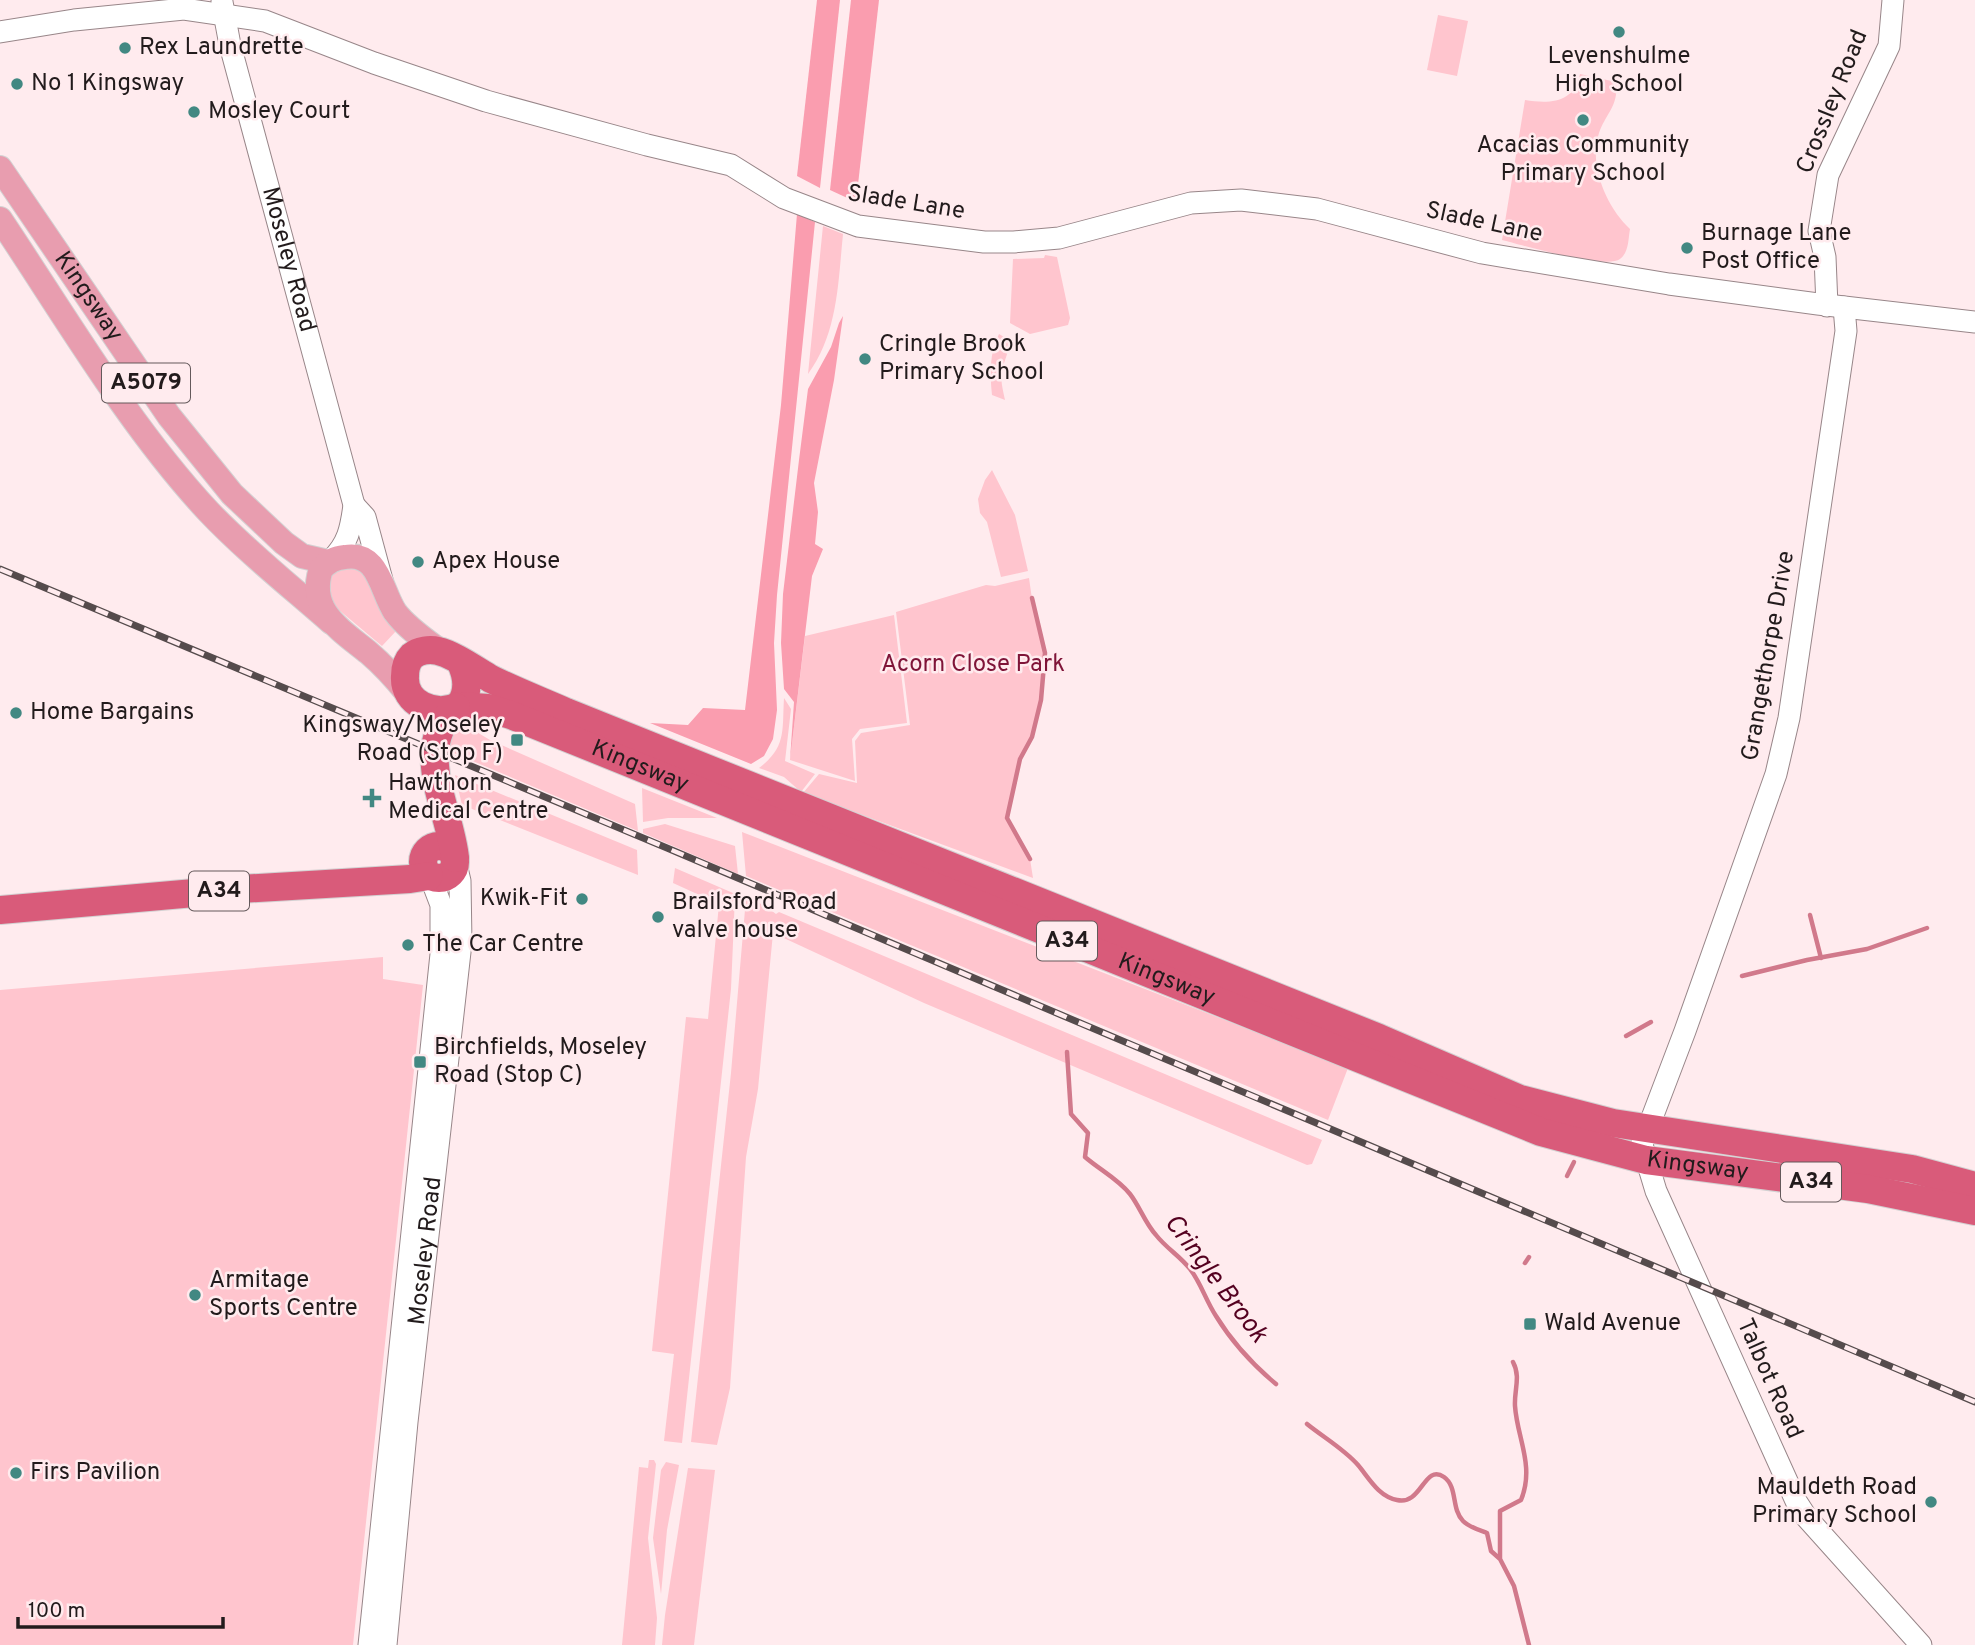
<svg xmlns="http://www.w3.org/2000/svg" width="1975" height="1645" viewBox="0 0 1975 1645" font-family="Overpass,sans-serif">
	<rect width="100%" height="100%" fill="#ffebee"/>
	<!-- green -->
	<g fill="#ffc5ce">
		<polygon points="1438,15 1468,21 1457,76 1427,70"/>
		<path d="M1580,74L1616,82C1619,106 1606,113 1599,133C1588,165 1607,208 1630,229C1628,240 1629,252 1620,259C1606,270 1522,245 1502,240L1525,100C1550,104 1574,103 1580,74Z"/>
		<path d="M823,226L843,234C838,283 838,333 808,374Z"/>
		<polygon points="1045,255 1057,257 1070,318 1068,325 1030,334 1010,323 1013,259 1044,258"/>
		<path d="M999,334L1009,340C1009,352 1005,359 1002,370C1000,380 1003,390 1005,400L992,395C990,374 989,354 999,334Z"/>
		<polygon points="992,470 1015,515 1028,571 1001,577 987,522 980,513 978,499 985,480"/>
		<polygon points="358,564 397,630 382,646 327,600 327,573"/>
		<polygon points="1029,578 1034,613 1041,632 1045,653 1041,700 1032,737 1020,759 1007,818 1030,859 1033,878 803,793 819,774 857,783 855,741 861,733 910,725 896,612 986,585 995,586"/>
		<polygon points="894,615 907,723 860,729 852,739 855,781 790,760 805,636"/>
		<path d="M784,698L791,709L785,761L815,774L801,792L784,777L759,768C787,747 782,730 784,698Z"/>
		<polygon points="465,725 490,740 635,804 638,831 449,751 449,738 460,727"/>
		<polygon points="455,775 637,850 638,875 462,805"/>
		<polygon points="642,788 717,818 668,818 643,822"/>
		<polygon points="665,824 735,846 738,874 643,833 643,829"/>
		<polygon points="742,832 1348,1068 1328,1120 746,876"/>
		<polygon points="675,868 733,893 735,896 731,989 682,1443 664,1441 674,1354 652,1351 686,1017 708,1019 719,904 673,883"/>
		<polygon points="746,898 764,905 776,914 779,912 1322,1140 1312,1164 1307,1165 924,1003 773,933 758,1089 746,1157 730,1388 717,1445 691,1442 731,1073"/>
		<polygon points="383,957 383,979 423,985 353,1645 0,1645 0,990"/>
		<polygon points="649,1460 654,1460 656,1464 648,1538 657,1618 655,1645 622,1645 639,1467 648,1468"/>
		<polygon points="666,1462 679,1465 667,1530 661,1594 653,1538 661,1470"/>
		<polygon points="688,1468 715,1470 694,1645 662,1645 665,1615"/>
	</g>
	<!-- forest -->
	<g fill="#fa9daf">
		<polygon points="817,0 840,0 820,188 797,176"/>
		<polygon points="851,0 879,0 856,202 830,190"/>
		<polygon points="797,214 815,222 777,595 774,643 777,710 773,739 764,756 751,764 650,723 688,725 703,708 745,710 781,405"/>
		<polygon points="843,316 834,380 814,483 818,512 815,544 823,549 812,576 790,760 794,702 784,689 781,643 783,594 799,460 808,389 831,347 839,323"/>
	</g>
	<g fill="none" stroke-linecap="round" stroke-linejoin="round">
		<!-- stream -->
		<g stroke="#d1798b" stroke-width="4.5">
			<polyline points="1030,859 1007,818 1020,759 1032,737 1041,700 1045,653 1032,598"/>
			<polyline points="1810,915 1821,958"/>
			<polyline points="1742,976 1807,960 1867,949 1927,928"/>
			<polyline points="1626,1036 1651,1022"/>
			<path d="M1067,1052L1071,1114L1088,1133L1085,1157C1100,1170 1118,1179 1130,1194C1140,1207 1145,1223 1156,1235C1166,1248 1180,1256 1190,1269C1201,1283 1206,1301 1216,1316C1232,1342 1252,1364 1276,1384"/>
			<polyline points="1567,1176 1574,1162"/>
			<polyline points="1525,1263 1529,1257"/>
			<path d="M1307,1424C1323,1437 1344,1449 1358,1465C1369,1478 1378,1496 1397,1500C1422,1506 1424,1463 1444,1477C1458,1487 1451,1509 1463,1521C1469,1527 1479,1530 1487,1533L1491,1551L1500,1559L1514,1586L1529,1645"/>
			<path d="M1500,1558V1511L1521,1500C1535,1466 1517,1438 1515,1406C1514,1390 1521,1377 1513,1362"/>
		</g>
		<defs>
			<g id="secondary">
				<path id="s1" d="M222,2L230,45L354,505C351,528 348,544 331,560"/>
				<polyline points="0,32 74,20 184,9 265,21 374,63 486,101 647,145 731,165 784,198 858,226 984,242 1014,242 1059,238 1191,203 1241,200 1317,209 1482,253 1669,284 1818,304 1975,322"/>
				<polyline points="1827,306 1825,257 1819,231 1828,175 1889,46 1893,0"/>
				<polyline points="354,505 365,517 382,580"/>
				<polyline points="1642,1144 1685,1031 1776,774 1789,718 1846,331 1844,307"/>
				<polyline points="1643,1148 1656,1191 1796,1501 1807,1518 1921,1645"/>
				<polyline points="369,1645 441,954 441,905 430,876"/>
				<path id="s2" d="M386,1645L407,1422L461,943L460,881L455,860"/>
			</g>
			<g id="primary">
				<path id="s3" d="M0,168L169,416L232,494L284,543L302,556L328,562"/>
				<path d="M0,219C65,316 129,426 208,511C246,551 290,586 331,622"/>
				<path d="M407,693C395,678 383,665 369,653C341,630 307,611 321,569C328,562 334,558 345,557C379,551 381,591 395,612C406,627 425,640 440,651"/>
			</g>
			<g id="highway">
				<path d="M461,663C468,678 469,693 459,706C435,717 403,704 405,676C405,669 407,661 412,656C419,650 430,649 438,651C453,654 477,671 491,679C515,691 541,701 566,712L1379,1038L1520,1099L1613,1123L1912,1169L1975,1186"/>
				<path id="s4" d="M459,706L488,708L511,715L1541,1132L1646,1160L1868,1189L1975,1211"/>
				<circle cx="439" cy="862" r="16"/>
				<path d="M455,858C450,808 411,749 456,707"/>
				<polyline points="0,910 240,889 410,879 429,876"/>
			</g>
		</defs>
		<!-- secondary casing -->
		<use href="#secondary" stroke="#988689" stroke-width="23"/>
		<!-- primary casing -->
		<use href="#primary" stroke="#d3d1d2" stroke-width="26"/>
		<!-- highway casing -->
		<use href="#highway" stroke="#d3d1d2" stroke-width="30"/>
		<!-- secondary -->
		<use href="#secondary" stroke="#fff" stroke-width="21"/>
		<!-- primary -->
		<use href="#primary" stroke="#e89daf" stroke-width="24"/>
		<!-- highway -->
		<use href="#highway" stroke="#d95b7a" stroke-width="28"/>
		<defs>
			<polyline id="rail" points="0,569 667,848 1975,1402"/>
		</defs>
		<!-- rail casing -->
		<use href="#rail" stroke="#554b4c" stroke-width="7"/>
		<!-- rail -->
		<use href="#rail" stroke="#ffebee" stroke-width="4.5" stroke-dasharray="13" stroke-linecap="butt"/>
	</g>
	<!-- markers -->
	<g fill="#428882" stroke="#ffebee" stroke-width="2.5">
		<circle cx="1619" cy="32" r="7"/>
		<circle cx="125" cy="48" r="7"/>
		<circle cx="17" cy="84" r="7"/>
		<circle cx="194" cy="112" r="7"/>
		<circle cx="1583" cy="120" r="7"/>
		<circle cx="1687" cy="248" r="7"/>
		<circle cx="865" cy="359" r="7"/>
		<circle cx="418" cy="562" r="7"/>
		<circle cx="16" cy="713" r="7"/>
		<rect x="510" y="733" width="14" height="14" rx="3.5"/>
		<path d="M368.5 787.5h7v7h7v7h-7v7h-7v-7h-7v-7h7z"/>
		<circle cx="582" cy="899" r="7"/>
		<circle cx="658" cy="917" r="7"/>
		<circle cx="408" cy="945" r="7"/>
		<rect x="413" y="1055" width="14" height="14" rx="3.5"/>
		<circle cx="195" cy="1295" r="7"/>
		<rect x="1523" y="1317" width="14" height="14" rx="3.5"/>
		<circle cx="16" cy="1473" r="7"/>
		<circle cx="1931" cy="1502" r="7"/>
	</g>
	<g text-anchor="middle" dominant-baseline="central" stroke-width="5" stroke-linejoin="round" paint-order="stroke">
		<!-- shield labels -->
		<g fill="#ffebee" stroke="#64595b" stroke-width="2">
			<rect x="102" y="363.5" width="88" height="39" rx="5"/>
			<rect x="189" y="871.5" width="60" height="39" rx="5"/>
			<rect x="1037" y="921.5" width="60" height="39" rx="5"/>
			<rect x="1781" y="1162.5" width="60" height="39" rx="5"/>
		</g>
		<g font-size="23" font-weight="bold" fill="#221b1c">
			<text x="146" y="383">A5079</text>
			<text x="219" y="891">A34</text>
			<text x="1067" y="941">A34</text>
			<text x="1811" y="1182">A34</text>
		</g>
		<!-- poi labels -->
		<g font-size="24" fill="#221b1c" stroke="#ffebee" text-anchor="start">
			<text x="139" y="48">Rex Laundrette</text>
			<text x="1619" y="57" text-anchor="middle">Levenshulme<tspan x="1619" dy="28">High School</tspan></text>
			<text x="31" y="84">No 1 Kingsway</text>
			<text x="208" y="112">Mosley Court</text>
			<text x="1583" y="146" text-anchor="middle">Acacias Community<tspan x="1583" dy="28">Primary School</tspan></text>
			<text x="1701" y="234">Burnage Lane<tspan x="1701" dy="28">Post Office</tspan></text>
			<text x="879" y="345">Cringle Brook<tspan x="879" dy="28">Primary School</tspan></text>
			<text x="432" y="562">Apex House</text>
			<text x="30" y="713">Home Bargains</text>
			<text x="503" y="726" text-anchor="end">Kingsway/Moseley<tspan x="503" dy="28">Road (Stop F)</tspan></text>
			<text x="388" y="784">Hawthorn<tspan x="388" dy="28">Medical Centre</tspan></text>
			<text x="568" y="899" text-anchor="end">Kwik-Fit</text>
			<text x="672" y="903">Brailsford Road<tspan x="672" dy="28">valve house</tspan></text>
			<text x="422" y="945">The Car Centre</text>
			<text x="434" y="1048">Birchfields, Moseley<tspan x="434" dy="28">Road (Stop C)</tspan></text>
			<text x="209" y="1281">Armitage<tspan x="209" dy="28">Sports Centre</tspan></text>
			<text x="1544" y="1324">Wald Avenue</text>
			<text x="30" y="1473">Firs Pavilion</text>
			<text x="1917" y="1488" text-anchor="end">Mauldeth Road<tspan x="1917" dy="28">Primary School</tspan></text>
		</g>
		<!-- street labels -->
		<g font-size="24" fill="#221b1c" stroke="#ffebee">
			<text transform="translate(1833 102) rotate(-68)">Crossley Road</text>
			<text transform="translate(906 203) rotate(9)">Slade Lane</text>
			<text transform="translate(1484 223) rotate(12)">Slade Lane</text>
			<text stroke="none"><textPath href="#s1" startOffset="266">Moseley Road</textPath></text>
			<text stroke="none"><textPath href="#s3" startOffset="156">Kingsway</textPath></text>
			<text transform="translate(1769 656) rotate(-80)">Grangethorpe Drive</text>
			<text stroke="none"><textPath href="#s4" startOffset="192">Kingsway</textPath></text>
			<text stroke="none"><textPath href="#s4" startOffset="760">Kingsway</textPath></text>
			<text stroke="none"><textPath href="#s4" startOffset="1325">Kingsway</textPath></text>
			<text stroke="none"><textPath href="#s2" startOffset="396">Moseley Road</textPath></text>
			<text transform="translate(1769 1379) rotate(66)">Talbot Road</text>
		</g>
		<!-- park labels -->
		<g font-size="24" fill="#7f1438" stroke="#ffebee">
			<text x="973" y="665">Acorn Close Park</text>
		</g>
		<!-- water labels -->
		<g font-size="26" font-style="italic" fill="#540120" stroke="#ffebee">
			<text transform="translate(1215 1279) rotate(53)">Cringle Brook</text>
		</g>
	</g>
	<!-- scale -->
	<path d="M18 1617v10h205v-10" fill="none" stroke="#221b1c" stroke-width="3.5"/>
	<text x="28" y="1617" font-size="21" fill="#221b1c" stroke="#ffebee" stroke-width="5" paint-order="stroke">100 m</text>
</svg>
